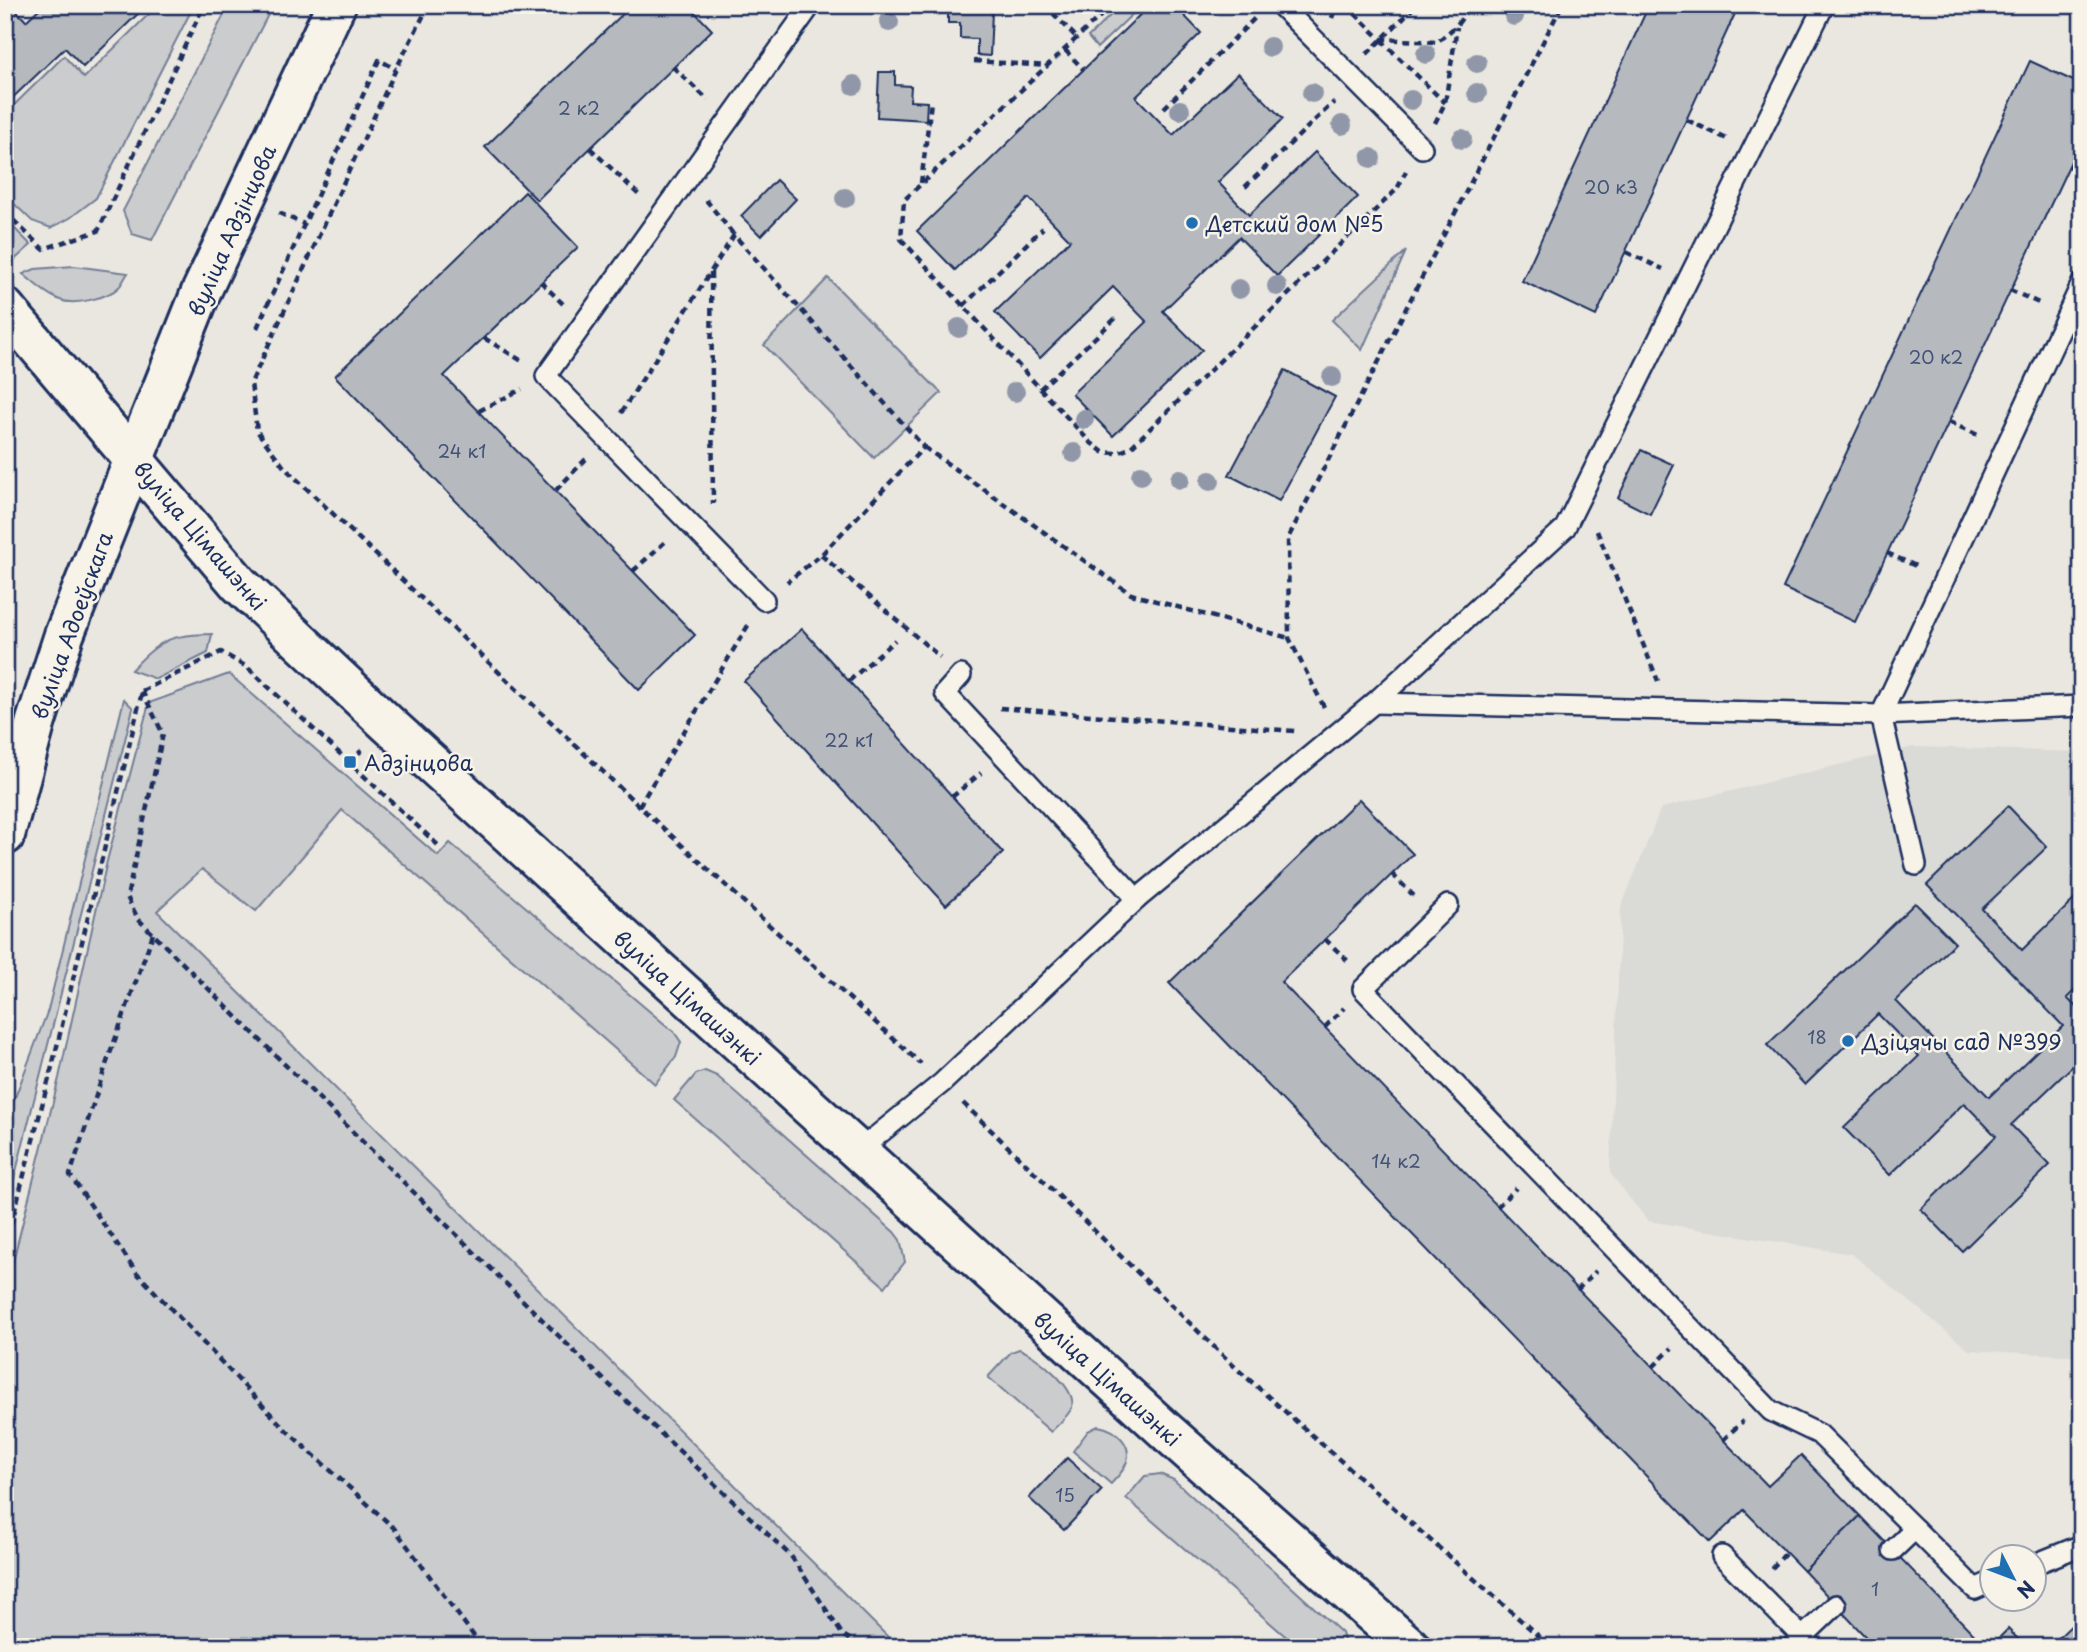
<svg xmlns="http://www.w3.org/2000/svg" width="2087" height="1652" viewBox="0 0 2087 1652" font-family="'Playpen Sans',sans-serif">
	<rect width="100%" height="100%" fill="#eae7e0"/>
	<filter id="ink" filterUnits="userSpaceOnUse"><feTurbulence type="fractalNoise" baseFrequency=".0143" numOctaves="2"/><feDisplacementMap in="SourceGraphic" scale="14" xChannelSelector="R" yChannelSelector="G"/><feConvolveMatrix kernelMatrix="1 2 1 2 8 2 1 2 1" color-interpolation-filters="sRGB"/></filter>
	<g filter="url(#ink)">
		<!-- built -->
		<polygon fill="#dadad6" points="1913,747 2082,752 2082,1356 1969,1350 1852,1254 1648,1221 1610,1173 1621,908 1661,808"/>
		<!-- green -->
		<g fill="#cbcccd" stroke="#737e96" stroke-width="2">
			<polygon points="158,5 194,5 96,198 70,218 51,228 32,221 5,195 5,114 64,56 84,78"/>
			<polygon points="229,5 273,5 152,240 132,234 123,211"/>
			<polygon points="1121,5 1142,5 1097,48 1088,37"/>
			<polygon points="5,219 31,245 12,262 5,255"/>
			<polygon points="1406,251 1362,350 1332,320"/>
			<path d="M74,266L128,273C125,277 122,284 119,287C108,298 74,306 60,300C46,295 34,283 23,274L35,269Z"/>
			<polygon points="828,278 941,393 874,458 764,345"/>
			<path d="M212,634L208,653L156,679L131,670C160,640 170,634 212,634Z"/>
			<polygon points="229,674 438,856 450,843 674,1032 681,1042 676,1057 655,1084 342,810 256,911 202,869 157,911 898,1647 5,1647 5,1293 59,1078 107,861 149,703"/>
			<polygon points="124,699 133,708 5,1215 5,1124 48,1010"/>
			<polygon points="705,1071 717,1076 894,1232 900,1240 905,1262 885,1287 674,1100 696,1074"/>
			<path d="M1019,1349C1035,1354 1077,1388 1072,1407C1069,1416 1057,1425 1051,1432L988,1377L1011,1352Z"/>
			<path d="M1098,1426C1117,1429 1135,1446 1125,1466C1122,1473 1115,1479 1111,1484L1073,1451L1088,1431Z"/>
			<polygon points="1160,1474 1174,1480 1342,1633 1344,1640 1342,1647 1298,1647 1126,1498 1145,1476"/>
		</g>
		<!-- building -->
		<g fill="#b6babf" stroke="#1b2f5e" stroke-width="2">
			<polygon points="5,5 11,5 26,21 43,5 147,5 83,67 65,48 5,105"/>
			<polygon points="632,5 688,5 712,30 537,200 485,147"/>
			<polygon points="1150,5 1174,5 1201,33 1136,97 1173,135 1238,73 1283,119 1218,182 1249,215 1315,152 1358,197 1277,276 1239,237 1163,311 1202,350 1113,436 1072,394 1147,322 1113,287 1040,358 995,312 1070,240 1029,198 955,270 917,231"/>
			<polygon points="1649,5 1739,5 1596,316 1522,281"/>
			<polygon points="948,10 992,11 990,56 977,55 977,39 960,38 960,23 948,23"/>
			<polygon points="2030,61 2082,85 2082,138 1855,622 1783,588"/>
			<polygon points="879,72 895,72 895,85 911,86 910,101 927,102 926,120 877,117"/>
			<polygon points="776,180 796,199 761,236 741,216"/>
			<polygon points="525,192 578,247 444,376 695,635 639,690 335,376"/>
			<polygon points="1285,370 1335,397 1279,501 1229,475"/>
			<polygon points="1641,450 1674,465 1650,514 1618,498"/>
			<polygon points="802,629 1003,853 946,905 744,681"/>
			<polygon points="1359,799 1413,854 1281,982 1768,1486 1801,1455 1860,1516 1804,1571 1744,1510 1710,1542 1169,983"/>
			<polygon points="2008,806 2047,847 1982,909 2022,950 2082,892 2082,983 2067,998 2082,1013 2082,1057 2011,1125 2050,1165 1962,1251 1921,1209 1996,1136 1964,1103 1890,1175 1844,1128 1919,1056 1878,1014 1805,1085 1767,1045 1915,903 1955,943 1896,1001 1989,1097 2063,1026 1927,885"/>
			<polygon points="1067,1458 1102,1490 1064,1530 1029,1498"/>
			<polygon points="1860,1516 1986,1647 1875,1647 1804,1571"/>
			<polygon points="2082,1615 2082,1647 2049,1647"/>
			<polygon points="2008,1629 2026,1647 1990,1647"/>
		</g>
		<g fill="none" stroke-linecap="round" stroke-linejoin="round">
			<defs>
				<g id="lane">
					<polyline points="1280,5 1422,148"/>
					<polyline points="764,600 546,376 811,5"/>
					<polyline points="961,675 945,693 1137,899"/>
					<polyline points="1374,703 1881,715 2082,706"/>
					<polyline points="1916,865 1881,715 2082,283"/>
					<polyline points="1448,905 1363,989 1771,1411 1819,1434 1915,1529"/>
					<polyline points="858,1151 942,1083 1137,899 1374,703 1565,528 1824,5"/>
					<polyline points="1893,1550 1915,1529 1975,1589 1993,1581"/>
					<polyline points="1722,1556 1812,1647"/>
					<polyline points="2035,1564 2082,1545"/>
					<polyline points="1792,1647 1836,1605"/>
				</g>
				<g id="secondary">
					<polyline points="5,308 239,584 388,724 858,1151 1167,1432 1410,1647"/>
					<polyline points="5,835 36,721 64,635 134,459 201,292 336,5"/>
				</g>
			</defs>
			<!-- lane casing -->
			<use href="#lane" stroke="#1b2f5e" stroke-width="24"/>
			<!-- secondary casing -->
			<use href="#secondary" stroke="#1b2f5e" stroke-width="44"/>
			<!-- path -->
			<g stroke="#1b2f5e" stroke-width="4.5" stroke-dasharray="7 5" stroke-linecap="butt">
				<polyline points="429,5 396,69 251,383 257,431 284,467 639,806 921,1064"/>
				<polyline points="1045,5 1077,38"/>
				<polyline points="1112,5 904,200 901,239 1090,442 1103,452 1117,453 1130,448 1397,189 1406,171"/>
				<path d="M1346,5L1381,39L1437,42C1450,31 1464,22 1467,5"/>
				<polyline points="1332,18 1336,5"/>
				<polyline points="1381,40 1445,103"/>
				<polyline points="1065,50 1084,70"/>
				<polyline points="1367,54 1416,5"/>
				<polyline points="974,61 1047,66"/>
				<polyline points="673,67 708,100"/>
				<polyline points="1164,108 1255,18"/>
				<polyline points="1687,120 1727,139"/>
				<polyline points="1435,123 1445,103 1457,27"/>
				<polyline points="590,148 640,196"/>
				<polyline points="2069,166 2082,172"/>
				<polyline points="921,183 931,102"/>
				<polyline points="1245,187 1334,102"/>
				<polyline points="706,200 734,235"/>
				<polyline points="5,212 43,249 98,231 204,5"/>
				<polyline points="279,213 304,224"/>
				<polyline points="1626,252 1663,269"/>
				<polyline points="711,272 713,504"/>
				<polyline points="541,282 563,304"/>
				<polyline points="2010,290 2041,304"/>
				<polyline points="963,306 1043,228"/>
				<polyline points="257,328 379,60 396,69"/>
				<polyline points="484,338 522,361"/>
				<polyline points="1040,389 1117,317"/>
				<polyline points="479,411 522,389"/>
				<polyline points="621,413 734,235 924,447 821,555 787,582"/>
				<polyline points="1949,422 1980,436"/>
				<polyline points="924,447 1131,594 1289,638"/>
				<polyline points="556,490 586,459"/>
				<polyline points="1597,531 1658,681"/>
				<polyline points="1887,553 1918,567"/>
				<polyline points="821,555 940,657"/>
				<polyline points="633,571 666,541"/>
				<polyline points="849,681 895,640"/>
				<polyline points="142,691 163,734 127,897 138,919 584,1361 791,1556 842,1634 861,1647"/>
				<polyline points="142,691 221,652 247,667 440,847"/>
				<polyline points="1324,707 1289,638 1288,538 1562,5"/>
				<polyline points="1000,708 1295,731"/>
				<polyline points="350,762 362,750"/>
				<polyline points="952,797 981,773"/>
				<polyline points="639,806 749,624"/>
				<polyline points="1392,874 1416,898"/>
				<polyline points="153,934 107,1062 70,1175 137,1273 286,1430 394,1528 482,1647"/>
				<polyline points="1325,939 1350,963"/>
				<polyline points="1325,1027 1344,1008"/>
				<polyline points="963,1103 1236,1368 1551,1647"/>
				<polyline points="1497,1207 1516,1188"/>
				<polyline points="5,1248 52,1067 142,692"/>
				<polyline points="1577,1290 1596,1271"/>
				<polyline points="1653,1367 1672,1348"/>
				<polyline points="1723,1440 1743,1421"/>
				<polyline points="1772,1568 1786,1553"/>
			</g>
			<!-- lane -->
			<use href="#lane" stroke="#f7f3e8" stroke-width="19"/>
			<!-- secondary -->
			<use href="#secondary" stroke="#f7f3e8" stroke-width="38"/>
		</g>
		<!-- trees -->
		<g fill="#9097a8">
			<circle cx="1514" cy="16" r="10"/>
			<circle cx="889" cy="22" r="10"/>
			<circle cx="1270" cy="47" r="10"/>
			<circle cx="1426" cy="54" r="10"/>
			<circle cx="1477" cy="63" r="10"/>
			<circle cx="854" cy="85" r="10"/>
			<circle cx="1312" cy="93" r="10"/>
			<circle cx="1477" cy="93" r="10"/>
			<circle cx="1411" cy="100" r="10"/>
			<circle cx="1180" cy="110" r="10"/>
			<circle cx="1342" cy="125" r="10"/>
			<circle cx="1462" cy="139" r="10"/>
			<circle cx="1371" cy="158" r="10"/>
			<circle cx="845" cy="198" r="10"/>
			<circle cx="1277" cy="286" r="10"/>
			<circle cx="1239" cy="289" r="10"/>
			<circle cx="959" cy="328" r="10"/>
			<circle cx="1332" cy="377" r="10"/>
			<circle cx="1015" cy="392" r="10"/>
			<circle cx="1084" cy="419" r="10"/>
			<circle cx="1074" cy="453" r="10"/>
			<circle cx="1141" cy="475" r="10"/>
			<circle cx="1180" cy="479" r="10"/>
			<circle cx="1210" cy="481" r="10"/>
		</g>
	</g>
	<!-- markers -->
	<g fill="#1f6fb2" stroke="#f7f3e8" stroke-width="2.5">
		<circle cx="1192" cy="223" r="7"/>
		<rect x="343" y="755" width="14" height="14" rx="3.5"/>
		<circle cx="1848" cy="1041" r="7"/>
	</g>
	<g text-anchor="middle" dominant-baseline="central" stroke-width="5" stroke-linejoin="round" paint-order="stroke">
		<!-- number labels -->
		<g font-size="18" fill="#425276">
			<text x="579" y="107">2 к2</text>
			<text x="1611" y="186">20 к3</text>
			<text x="1936" y="356">20 к2</text>
			<text x="462" y="450">24 к1</text>
			<text x="849" y="739">22 к1</text>
			<text x="1817" y="1036">18</text>
			<text x="1396" y="1160">14 к2</text>
			<text x="1065" y="1494">15</text>
			<text x="1875" y="1588">1</text>
		</g>
		<!-- poi labels -->
		<g font-size="21" fill="#1b2f5e" stroke="#f7f3e8" text-anchor="start">
			<text x="1206" y="223">Детский дом №5</text>
			<text x="364" y="762">Адзінцова</text>
			<text x="1862" y="1041">Дзіцячы сад №399</text>
		</g>
		<!-- street labels -->
		<g font-size="21" fill="#1b2f5e" stroke="#f7f3e8">
			<text transform="translate(231 230) rotate(-66)">вуліца Адзінцова</text>
			<text transform="translate(201 535) rotate(49)">вуліца Цімашэнкі</text>
			<text transform="translate(71 625) rotate(-70)">вуліца Адоеўскага</text>
			<text transform="translate(688 997) rotate(42)">вуліца Цімашэнкі</text>
			<text transform="translate(1108 1378) rotate(42)">вуліца Цімашэнкі</text>
		</g>
	</g>
	<!-- margin -->
	<rect width="2087" height="1652" fill="none" stroke="#f7f3e8" stroke-width="28"/>
	<rect x="14" y="14" width="2059" height="1624" fill="none" stroke="#1b2f5e" stroke-width="2.5" filter="url(#ink)"/>
	<!-- north arrow -->
	<g transform="translate(2013 1578) rotate(132)"><circle r="33" fill="#f7f3e8" stroke="#9fa5b1" stroke-width="2"/>
	<path d="M0-5L12 26L0 18L-12 26Z" fill="#1f6fb2"/>
	<text y="-10" font-size="19" font-weight="bold" text-anchor="middle" fill="#1b2f5e">N</text>
	</g>
</svg>
